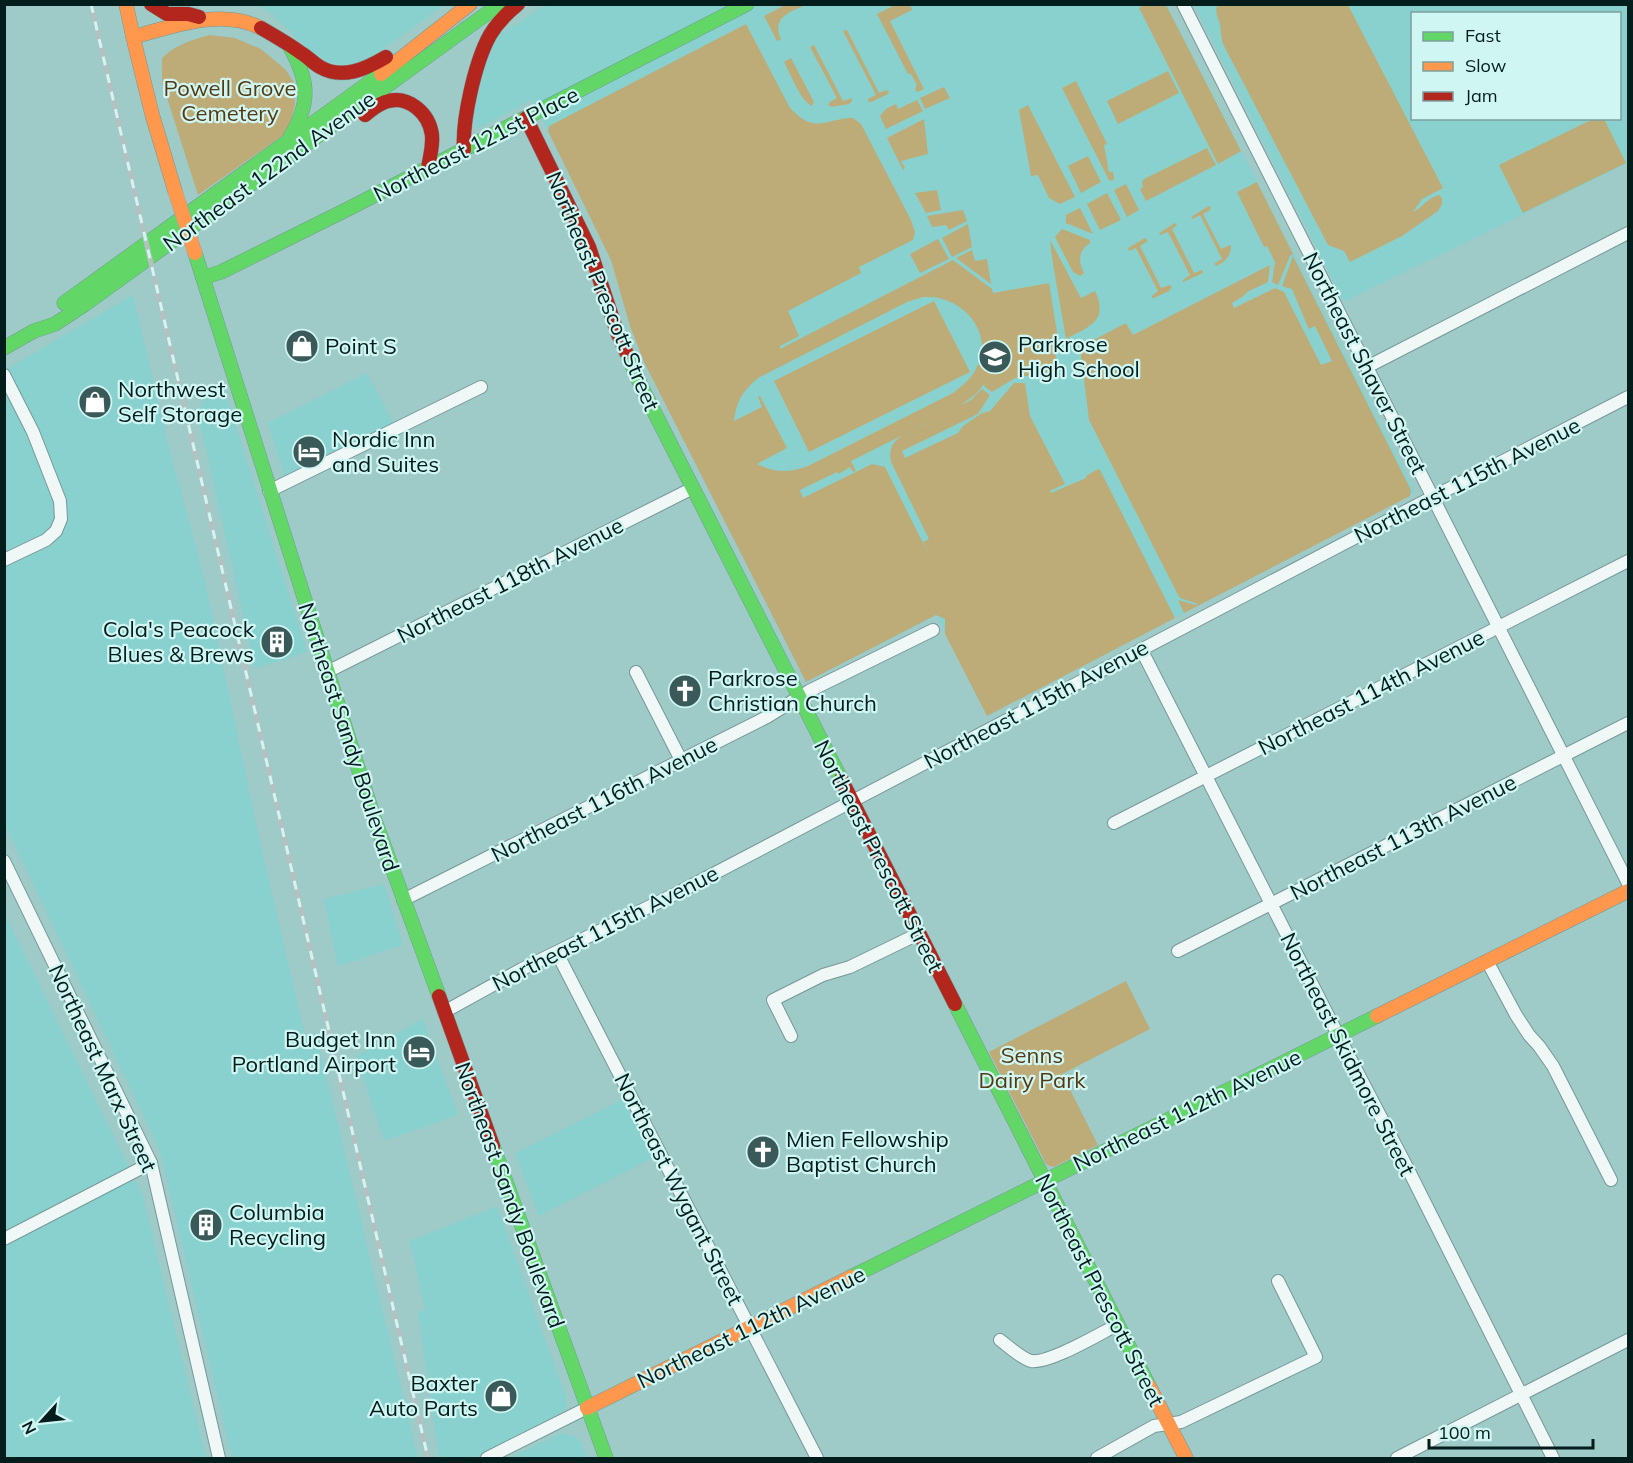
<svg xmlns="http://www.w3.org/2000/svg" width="1633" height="1463" viewBox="0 0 1633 1463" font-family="Mulish,sans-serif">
	<rect width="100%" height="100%" fill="#9ecac8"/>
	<!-- built -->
	<g fill="#89d1ce" fill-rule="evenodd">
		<polygon points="442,4 443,6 377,53 378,55 347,65 330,63 309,50 271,13 257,5"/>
		<polygon points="546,5 1167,5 1415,491 1413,493 987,716 936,615 806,682 607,245 532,100 477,129 473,119 484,62 496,37"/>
		<path d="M1194,5H1628V163L1344,302ZM1412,14H1620V118H1412Z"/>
		<polygon points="133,295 167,440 206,585 261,847 305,1035 316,1033 418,1458 232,1458 162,1158 156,1142 5,825 5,370"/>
		<polygon points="367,373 394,425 286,479 268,423"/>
		<polygon points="224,388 307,652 255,669 199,418 200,407 205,398"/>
		<polygon points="384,884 403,945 338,966 324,899"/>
		<polygon points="4,912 143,1196 206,1458 5,1458"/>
		<polygon points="423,1019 458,1115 384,1141 356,1056"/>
		<polygon points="623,1099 653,1158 539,1216 515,1153"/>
		<polygon points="497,1206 566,1397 566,1407 561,1413 475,1458 439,1458 418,1312 425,1309 410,1241"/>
		<polygon points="562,1433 575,1437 581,1442 587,1458 509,1458"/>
	</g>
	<!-- green -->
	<g fill="#bdac78" fill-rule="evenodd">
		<path d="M787,4L806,5C790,12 771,17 781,39L777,41L764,16Z"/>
		<polygon points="1145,4 1163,5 1167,7 1241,151 1218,164 1139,8"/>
		<polygon points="895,5 910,5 912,10 890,21 924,89 917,92 915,89 917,85 911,74 908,74 877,14"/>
		<path d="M1217,5H1348L1443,188L1422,199L1413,212C1422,208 1428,197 1439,195L1442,198V204L1438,211L1402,236L1350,262L1344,251L1328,245L1224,46C1221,39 1221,33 1220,25C1218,16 1215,15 1217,5Z"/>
		<path d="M746,24L790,108C813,132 820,122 848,118H853L861,124L911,220L915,232L913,240L859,267L861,273L788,311L799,336L780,346V349L953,260L992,289L993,293L1049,283L1059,344L1055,351L1058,370L1015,378L992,392L984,386L985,383L976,394L961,405L971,400L982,389L990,395L978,414L902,451L905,458L958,433L963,426L982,413L990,411L1014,383H1025L1030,416L1065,484L1050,491L1051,493L1086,478V476L1098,469L1100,470L1175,618L987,716L945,634V619L936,615L806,682L644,362L630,326L611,260L548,131L549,126ZM923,297C930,297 937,297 942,299C972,307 993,340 976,369C970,380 962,386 953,393L808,466C788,473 777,473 757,464L787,448L760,396L758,397L762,407L734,421C737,400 742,392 758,378L907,302ZM931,421C914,432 885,435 891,462L929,539L923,542L930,557L885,467L872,464L803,498L800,490L837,472L839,474L850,467L853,472L856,471L851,461Z"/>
		<polygon points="847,30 879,93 886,90 889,92 888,94 871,102 868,102 868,99 876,95 843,31"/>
		<path d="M210,35L235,38L261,49L286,70L293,81L295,104L292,117L285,134L198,195L162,82V58C176,44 192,40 210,35Z"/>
		<polygon points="814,45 843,101 852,98 852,101 849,104 832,107 828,105 830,102 837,98 810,47"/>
		<path d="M791,58L814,102L812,106C800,100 791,75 784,62Z"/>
		<polygon points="1168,71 1179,93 1118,124 1107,101"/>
		<polygon points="1076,81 1107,144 1104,145 1109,172 1113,172 1114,178 1113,181 1109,180 1062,88"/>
		<polygon points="944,87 950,98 925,109 920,98"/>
		<polygon points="917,100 923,111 886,129 880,116 886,109 896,104 898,109"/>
		<polygon points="1028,105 1075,197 1060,204 1049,198 1038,175 1031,176 1019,110"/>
		<polygon points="1595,118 1604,119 1626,163 1523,213 1499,165"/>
		<polygon points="924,119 928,154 901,161 905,168 903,170 887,138"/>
		<polygon points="1207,148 1216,165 1146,201 1140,189 1143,187 1142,182 1144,179"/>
		<polygon points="1088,156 1101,182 1081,193 1068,166"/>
		<polygon points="1257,182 1293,254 1290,256 1278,285 1272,282 1275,262 1267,246 1264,247 1237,192"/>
		<polygon points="1126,184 1139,210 1127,217 1114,190"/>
		<polygon points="937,190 941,210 926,213 915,193"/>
		<polygon points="1107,193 1121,220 1100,230 1087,204"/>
		<path d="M1209,206L1211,207L1210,210L1203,214L1221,249L1230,245L1231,247C1230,257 1225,262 1216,266L1215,265V263L1222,259L1200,215L1193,219L1191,217Z"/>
		<polygon points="1080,208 1093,234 1066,223 1066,215"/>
		<polygon points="963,210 967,221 949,230 946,225 932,227 927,216"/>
		<polygon points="1175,223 1177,225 1172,229 1194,273 1202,270 1203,271 1203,273 1183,282 1183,280 1190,275 1168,232 1160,235 1159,233"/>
		<polygon points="968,224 972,247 952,257 942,238"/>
		<path d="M1062,229L1090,240V243C1078,251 1078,261 1084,273L1080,276L1073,272L1055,237Z"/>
		<polygon points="1145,238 1148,241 1140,246 1161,288 1170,285 1172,287 1169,291 1154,298 1152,298 1152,296 1158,291 1136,248 1129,251 1128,248"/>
		<polygon points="938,239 949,259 920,273 910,254"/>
		<path d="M1050,240L1081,298L1095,291C1109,321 1090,326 1066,339L1052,258Z"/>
		<polygon points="972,250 975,261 987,259 991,284 956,258"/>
		<polygon points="1293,256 1411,490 1410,496 1184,613 1178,600 1196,605 1198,604 1180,598 1178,595 1089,420 1080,347 1126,323 1133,335 1270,265 1268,282 1249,291 1242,297 1232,303 1234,308 1275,288 1284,292 1321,365 1332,361 1315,326 1309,329 1307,325 1292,289 1282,286"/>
		<polygon points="934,301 970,372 809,452 774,381"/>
		<polygon points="1126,981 1150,1029 1062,1074 1098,1145 1054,1167 1050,1166 1046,1164 989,1052"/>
	</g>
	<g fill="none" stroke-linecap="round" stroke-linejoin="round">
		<defs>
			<g id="street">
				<polyline points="1183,4 1628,883"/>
				<polyline points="1367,367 1628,233"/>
				<polyline points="4,375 33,432 60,501 61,519 56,531 46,540 4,560"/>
				<polyline points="269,491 481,387"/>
				<polyline points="1141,649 1338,1035 1409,1171 1553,1458"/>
				<polyline points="327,672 693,488"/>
				<polyline points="636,672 681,760"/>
				<polyline points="1114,823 1628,561"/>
				<polyline points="4,861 151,1163 219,1458"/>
				<polyline points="403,900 767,717 809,691 933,630"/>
				<polyline points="1178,951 1628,723"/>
				<polyline points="557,953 817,1458"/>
				<polyline points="1487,961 1516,1015 1529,1035 1539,1046 1553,1066 1611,1180"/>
				<polyline points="444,1012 522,969 677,893 1423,502 1628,397"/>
				<polyline points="791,1036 773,1000 823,975 850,967 918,934"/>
				<polyline points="4,1239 151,1163"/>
				<path d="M1000,1340C1008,1346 1022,1359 1031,1361C1049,1364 1099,1334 1117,1325"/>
				<polyline points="487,1458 587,1408"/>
				<polyline points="1097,1458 1154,1426 1181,1422 1316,1357 1278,1281"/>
				<polyline points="1397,1458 1628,1340"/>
			</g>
			<g id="fast">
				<path d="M290,47C309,81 311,103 290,137"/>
				<polyline points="195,253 374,818 439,996"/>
				<polyline points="203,278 221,272 346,210 747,4"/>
				<polyline points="64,303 381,74"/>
				<polyline points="4,348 34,331 55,324 84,305 500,4"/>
				<polyline points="626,352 642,388 841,779"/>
				<polyline points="955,1004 1149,1386"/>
				<polyline points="493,1146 606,1458"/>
				<polyline points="851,1277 1377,1016"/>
			</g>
			<g id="slow">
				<polyline points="126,4 133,37"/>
				<polyline points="381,74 470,4"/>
				<path d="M175,191L152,114L133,37C174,26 221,8 261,28"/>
				<polyline points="1377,1016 1628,891"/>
				<polyline points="1149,1386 1186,1458"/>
				<polyline points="587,1408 851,1277"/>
			</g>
			<g id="jam">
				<polyline points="151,4 167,14 188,14 199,17"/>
				<path d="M261,28C275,36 289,44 301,53C308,57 313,63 320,67C342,80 366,69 386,57"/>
				<path d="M365,115C371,110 377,105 385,102C408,94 429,113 432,135C433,146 430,157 428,168"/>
				<polyline points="526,118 589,247 617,332 626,352"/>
				<path d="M464,150C462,120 475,62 490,35C497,23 507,13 518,4"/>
				<polyline points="841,779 955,1004"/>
				<polyline points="439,996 493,1146"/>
			</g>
		</defs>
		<!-- street casing -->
		<use href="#street" stroke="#759998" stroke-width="14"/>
		<!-- fast casing -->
		<use href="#fast" stroke="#759998" stroke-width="15"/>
		<!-- slow casing -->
		<use href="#slow" stroke="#759998" stroke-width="15"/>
		<!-- jam casing -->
		<use href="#jam" stroke="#759998" stroke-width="15"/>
		<!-- street -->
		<use href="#street" stroke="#f0f7f7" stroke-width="12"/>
		<!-- fast -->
		<use href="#fast" stroke="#63d668" stroke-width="14"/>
		<!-- slow -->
		<use href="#slow" stroke="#ff974d" stroke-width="14"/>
		<!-- jam -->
		<use href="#jam" stroke="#b3261e" stroke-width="14"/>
		<defs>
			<polyline id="rail" points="91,4 428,1458"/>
		</defs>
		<!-- rail casing -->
		<use href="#rail" stroke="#b4c1c0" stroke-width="5"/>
		<!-- rail -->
		<use href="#rail" stroke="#cff6f3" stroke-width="3" stroke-dasharray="9" stroke-linecap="butt"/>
		<defs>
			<polyline id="slow-bridge" points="175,191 195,253"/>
		</defs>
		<!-- slow-bridge casing -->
		<use href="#slow-bridge" stroke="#98a7b0" stroke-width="15" stroke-linecap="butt"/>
		<!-- slow-bridge -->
		<use href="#slow-bridge" stroke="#ff974d" stroke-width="14"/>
	</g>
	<!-- icons -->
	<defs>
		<symbol id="shop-disc" viewBox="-11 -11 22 22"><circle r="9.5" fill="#395a58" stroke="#cff6f3"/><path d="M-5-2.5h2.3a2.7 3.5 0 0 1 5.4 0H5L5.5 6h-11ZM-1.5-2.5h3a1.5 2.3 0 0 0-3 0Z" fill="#fff"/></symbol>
		<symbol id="school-disc" viewBox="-11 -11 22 22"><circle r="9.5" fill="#395a58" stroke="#cff6f3"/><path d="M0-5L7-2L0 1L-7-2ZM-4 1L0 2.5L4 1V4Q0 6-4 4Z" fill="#fff"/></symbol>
		<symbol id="hotel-disc" viewBox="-11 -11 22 22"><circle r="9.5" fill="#395a58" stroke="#cff6f3"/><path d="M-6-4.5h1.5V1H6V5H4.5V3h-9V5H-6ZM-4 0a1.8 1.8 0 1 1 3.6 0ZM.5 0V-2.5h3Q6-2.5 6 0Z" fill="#fff"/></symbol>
		<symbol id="building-disc" viewBox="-11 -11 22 22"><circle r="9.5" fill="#395a58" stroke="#cff6f3"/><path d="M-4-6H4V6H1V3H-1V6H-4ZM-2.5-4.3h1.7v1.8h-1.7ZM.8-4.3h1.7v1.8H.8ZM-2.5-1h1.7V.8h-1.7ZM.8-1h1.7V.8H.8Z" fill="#fff"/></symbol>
		<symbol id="church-disc" viewBox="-11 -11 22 22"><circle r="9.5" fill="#395a58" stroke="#cff6f3"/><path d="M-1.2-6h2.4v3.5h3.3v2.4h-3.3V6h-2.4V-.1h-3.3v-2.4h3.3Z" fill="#fff"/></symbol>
	</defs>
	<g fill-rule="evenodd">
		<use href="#shop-disc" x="283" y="327" width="38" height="38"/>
		<use href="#school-disc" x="976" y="338" width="38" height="38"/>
		<use href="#shop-disc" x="76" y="383" width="38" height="38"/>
		<use href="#hotel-disc" x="290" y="433" width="38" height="38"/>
		<use href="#building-disc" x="258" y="623" width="38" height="38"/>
		<use href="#church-disc" x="666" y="672" width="38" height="38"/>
		<use href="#hotel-disc" x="400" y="1033" width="38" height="38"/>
		<use href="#church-disc" x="744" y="1133" width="38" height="38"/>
		<use href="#building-disc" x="187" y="1206" width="38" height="38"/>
		<use href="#shop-disc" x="482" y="1377" width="38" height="38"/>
	</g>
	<g text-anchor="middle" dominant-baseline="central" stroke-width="4.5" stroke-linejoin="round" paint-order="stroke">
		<!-- park labels -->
		<g font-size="22" fill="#543911" stroke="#cff6f3">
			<text x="230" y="88">Powell Grove<tspan x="230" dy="25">Cemetery</tspan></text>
			<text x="1032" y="1055">Senns<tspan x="1032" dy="25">Dairy Park</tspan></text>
		</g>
		<!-- street labels -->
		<g font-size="22" fill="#031d1c" stroke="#cff6f3">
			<text transform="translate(476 144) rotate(-27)">Northeast 121st Place</text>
			<text transform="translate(269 171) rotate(-36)">Northeast 122nd Avenue</text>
			<text transform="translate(603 291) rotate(67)">Northeast Prescott Street</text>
			<text transform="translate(1365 363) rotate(63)">Northeast Shaver Street</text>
			<text transform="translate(1467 480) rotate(-27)">Northeast 115th Avenue</text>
			<text transform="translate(510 580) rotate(-27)">Northeast 118th Avenue</text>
			<text transform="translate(1371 692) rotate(-27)">Northeast 114th Avenue</text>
			<text transform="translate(1036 704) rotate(-28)">Northeast 115th Avenue</text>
			<text transform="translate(349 737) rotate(72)">Northeast Sandy Boulevard</text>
			<text transform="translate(604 799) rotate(-27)">Northeast 116th Avenue</text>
			<text transform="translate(1403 837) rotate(-27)">Northeast 113th Avenue</text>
			<text transform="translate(879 856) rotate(63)">Northeast Prescott Street</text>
			<text transform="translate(605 928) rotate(-27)">Northeast 115th Avenue</text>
			<text transform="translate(1348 1054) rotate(63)">Northeast Skidmore Street</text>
			<text transform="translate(103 1068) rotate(65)">Northeast Marx Street</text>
			<text transform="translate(1187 1110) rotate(-26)">Northeast 112th Avenue</text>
			<text transform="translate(679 1189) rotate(63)">Northeast Wygant Street</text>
			<text transform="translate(510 1195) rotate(70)">Northeast Sandy Boulevard</text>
			<text transform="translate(1100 1290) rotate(63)">Northeast Prescott Street</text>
			<text transform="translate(751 1327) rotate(-26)">Northeast 112th Avenue</text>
		</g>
		<!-- poi labels -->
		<g font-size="22" fill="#031d1c" stroke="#cff6f3" text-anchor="start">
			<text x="1018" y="344">Parkrose<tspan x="1018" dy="25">High School</tspan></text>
			<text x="325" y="346">Point S</text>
			<text x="118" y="389">Northwest<tspan x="118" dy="25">Self Storage</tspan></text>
			<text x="332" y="439">Nordic Inn<tspan x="332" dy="25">and Suites</tspan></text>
			<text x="254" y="629" text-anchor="end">Cola's Peacock<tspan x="254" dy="25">Blues &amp; Brews</tspan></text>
			<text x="708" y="678">Parkrose<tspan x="708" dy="25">Christian Church</tspan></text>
			<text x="396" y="1039" text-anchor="end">Budget Inn<tspan x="396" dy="25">Portland Airport</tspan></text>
			<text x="786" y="1139">Mien Fellowship<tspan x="786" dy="25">Baptist Church</tspan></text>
			<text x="229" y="1212">Columbia<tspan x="229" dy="25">Recycling</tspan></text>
			<text x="478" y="1383" text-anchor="end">Baxter<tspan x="478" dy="25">Auto Parts</tspan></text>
		</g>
	</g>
	<!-- border -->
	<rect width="1633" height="1463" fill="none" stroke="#031d1c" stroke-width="12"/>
	<!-- legend -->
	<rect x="1411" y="12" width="210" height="108" fill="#cff6f3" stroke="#7d9f9d" stroke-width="1.5"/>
	<rect x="1423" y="32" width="30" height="9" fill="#63d668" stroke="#7d9f9d" stroke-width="1.5"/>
	<text x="1465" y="42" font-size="18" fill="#031d1c">Fast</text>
	<rect x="1423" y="62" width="30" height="9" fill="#ff974d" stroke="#7d9f9d" stroke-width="1.5"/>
	<text x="1465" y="72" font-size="18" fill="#031d1c">Slow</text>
	<rect x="1423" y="92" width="30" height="9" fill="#b3261e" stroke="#7d9f9d" stroke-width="1.5"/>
	<text x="1465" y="102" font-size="18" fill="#031d1c">Jam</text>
	<!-- north arrow -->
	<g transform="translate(42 1421) rotate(243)" stroke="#cff6f3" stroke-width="4.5" paint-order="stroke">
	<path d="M0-4.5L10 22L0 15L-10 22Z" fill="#031d1c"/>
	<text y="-9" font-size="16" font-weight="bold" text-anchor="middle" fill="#031d1c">N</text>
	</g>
	<!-- scale -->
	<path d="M1429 1439v9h164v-9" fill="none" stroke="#031d1c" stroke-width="3"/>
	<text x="1438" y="1439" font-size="18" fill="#031d1c" stroke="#cff6f3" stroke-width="4.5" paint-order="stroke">100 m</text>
</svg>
